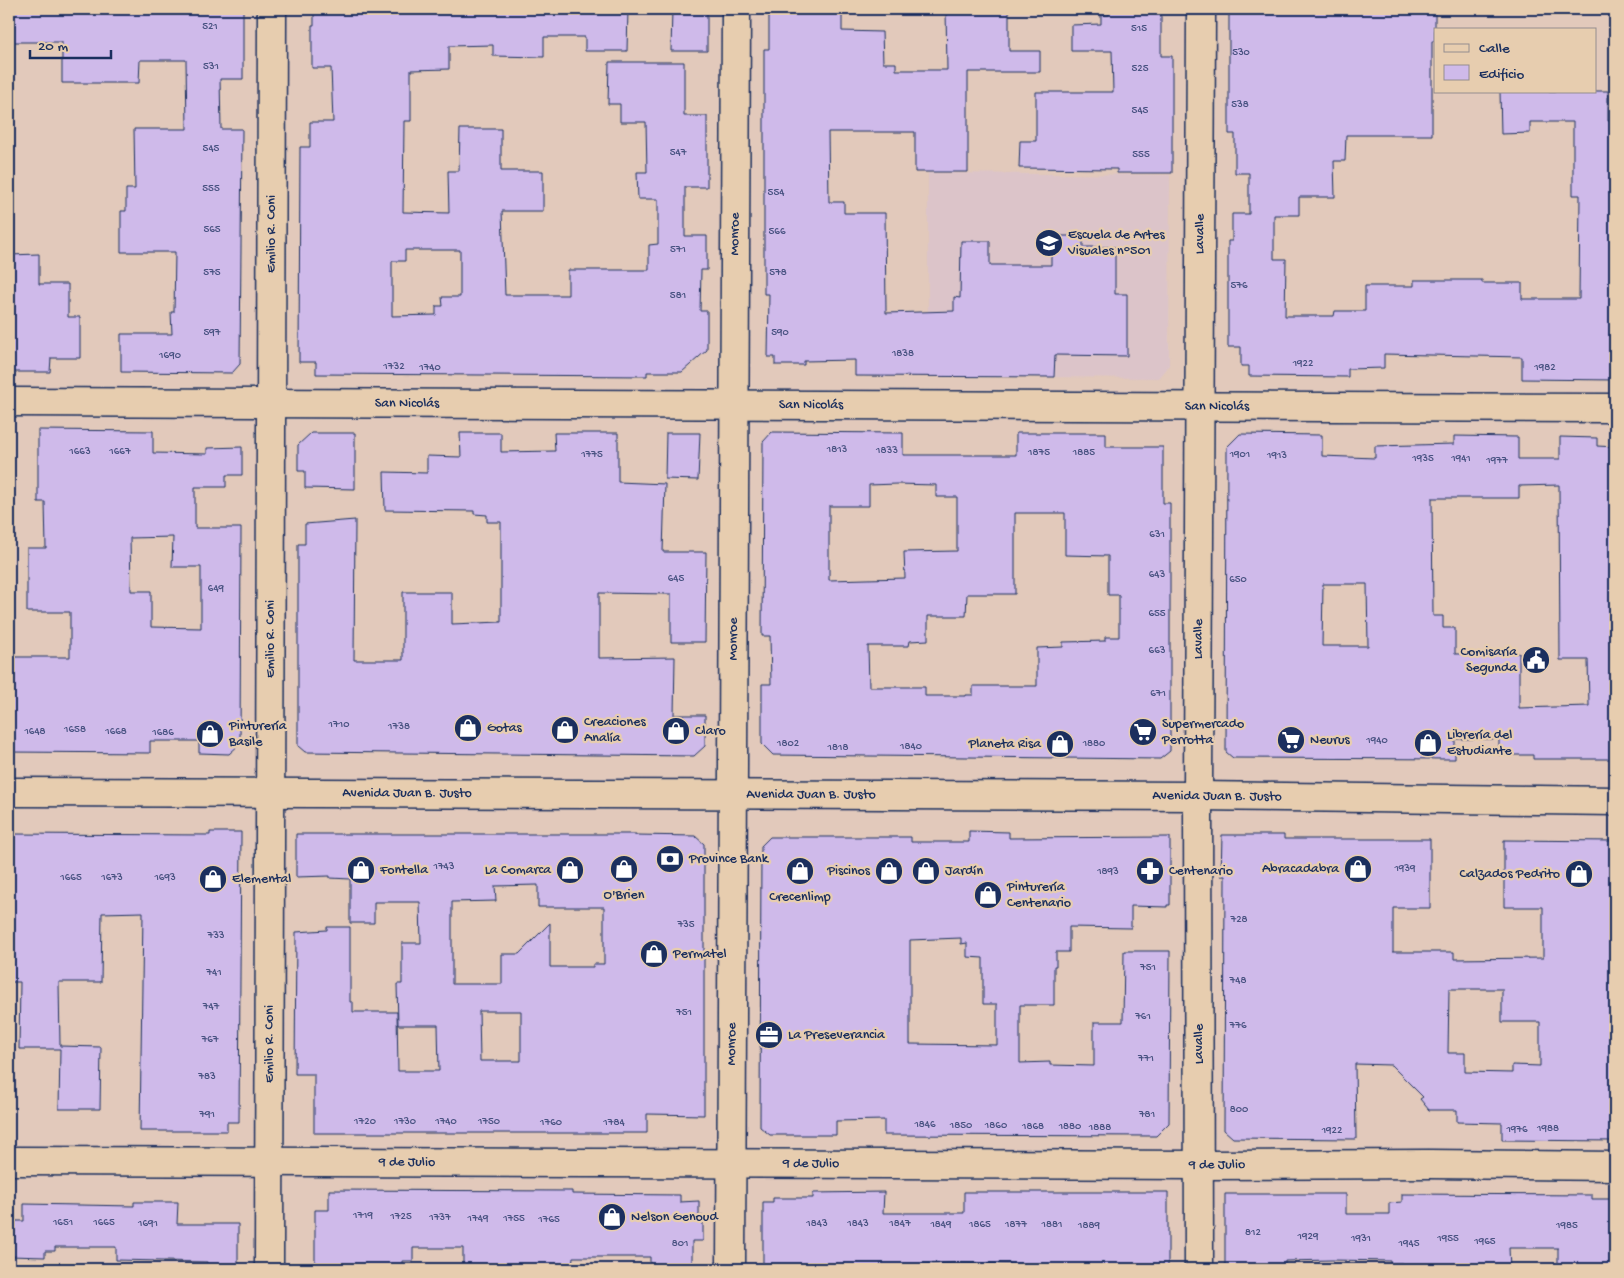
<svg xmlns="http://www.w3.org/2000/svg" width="1624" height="1278" viewBox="0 0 1624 1278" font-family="'Gochi Hand',sans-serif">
	<rect width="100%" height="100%" fill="#e2c9bb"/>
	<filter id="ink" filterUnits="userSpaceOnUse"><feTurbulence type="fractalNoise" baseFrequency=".02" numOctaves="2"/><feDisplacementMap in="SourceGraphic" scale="10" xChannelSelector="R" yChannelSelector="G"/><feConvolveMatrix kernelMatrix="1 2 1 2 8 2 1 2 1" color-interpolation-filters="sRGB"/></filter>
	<g filter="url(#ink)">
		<!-- built -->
		<polygon fill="#dcc4c9" points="928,173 1170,175 1169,365 1158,378 928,376"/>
		<!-- building -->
		<g fill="#cfbaea" stroke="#1b2f5e" fill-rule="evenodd">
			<polygon points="10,9 243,9 243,79 220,79 221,129 242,129 240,364 232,373 121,372 121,334 172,334 171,312 174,312 175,252 121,252 121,211 126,211 126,189 135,189 134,129 187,129 186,60 140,60 139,83 62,83 62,42 10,42"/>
			<path d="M314,9H628L627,51H585V37H544V57L493,56V45L449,46V69L411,70V121H404L403,212L449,213L448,171H459L460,129H501V171H543V211H502L505,295H568V270H649V245L658,244V199H638L637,172H647L646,122H620V104H608L609,62H684V116H707V187H685V236H707V270H701L700,311H707V350L682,372H647V376L316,374V362H299L300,147H310V122H333L331,68H312V25H314ZM405,250H460V297H442L443,306H436V315L392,316V261H405Z"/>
			<polygon points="672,9 707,9 707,51 671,51"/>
			<polygon points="769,9 842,9 842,31 882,32 883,63 896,63 896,70 947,70 946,9 1009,9 1009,51 1040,51 1040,72 968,72 968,172 915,172 915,132 828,132 829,202 844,202 844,213 885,213 886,313 954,311 954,297 960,298 961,241 990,241 990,265 1051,265 1051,236 1083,236 1083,247 1115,247 1115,294 1127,294 1127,356 1055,355 1054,377 855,376 855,360 804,361 804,365 775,365 775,357 768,357 769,294 764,294 764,49 769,49"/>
			<polygon points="1161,9 1161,56 1172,56 1172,173 1117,173 1117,169 1019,168 1020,141 1036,141 1036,92 1113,92 1112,51 1071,51 1071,25 1101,24 1101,15 1109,15 1109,10"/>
			<polygon points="1229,9 1435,9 1435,41 1432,41 1432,135 1346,135 1345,161 1334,161 1335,197 1299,197 1299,215 1274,215 1274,259 1286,259 1285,316 1334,316 1335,311 1365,311 1365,286 1414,286 1414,280 1482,280 1482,283 1522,283 1522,299 1579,299 1580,195 1573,195 1573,122 1530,122 1530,133 1501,134 1500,91 1608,91 1608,121 1615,121 1615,380 1522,379 1522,357 1384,354 1384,368 1348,369 1348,377 1249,376 1249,366 1241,366 1241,347 1228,347 1228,241 1232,241 1232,214 1249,214 1249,173 1235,173 1235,134 1229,134"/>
			<polygon points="39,254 39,284 68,284 68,317 80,317 80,358 51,358 50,372 9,372 9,255"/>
			<path d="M38,430L153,431V453L207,454V448L242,447V475H226V487H195V528H241L240,744L229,754L199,753V741H150V753L9,752V657H70V612H27V548H46L45,502H38ZM173,537L172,567H201V628L151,627V591H131L130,538Z"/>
			<path d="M772,432L903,433V455H1016V433H1106V447H1163V503H1170V751L1160,759L773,755L762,744V684H771L770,636H762L763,442ZM897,484L936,485V497H957V551L904,552L905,578L829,580V506H869V485ZM1015,513H1065V555L1108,556V595H1119V637H1105V641L1063,642V647L1037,648V686H973V695H966V696H925V687H869L868,646H909L910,641L928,640V616H966L967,594H1015Z"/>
			<polygon points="311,433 355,433 355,489 305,488 305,471 298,471 298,445"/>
			<polygon points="460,433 501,433 501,452 555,451 554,433 618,433 618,482 665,484 663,552 706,552 705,642 671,642 671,594 599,593 599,658 675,657 674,715 705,715 705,746 694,756 305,752 298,746 298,544 305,544 305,524 355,520 354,660 403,660 403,592 452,592 452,624 501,622 501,522 487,522 487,515 474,514 474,511 385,510 384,472 427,473 427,456 461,457"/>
			<polygon points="666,433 700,433 698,480 665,479"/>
			<path d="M1240,434L1322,435V456L1375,458V446L1454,444V436L1518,437V459H1560V437L1597,438V446L1615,447V759H1533V755H1499V739H1455V759L1233,758L1226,752L1227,447ZM1559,485L1560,660H1588L1589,706L1519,708V653L1455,654V628H1443V616H1433L1432,498H1519V486ZM1323,584H1367L1368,646H1322Z"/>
			<path d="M969,831L1009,832V838L1170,837V905H1167V907L1131,906V928L1069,927V952H1056V966H1054V1005H1020V1063L1050,1062V1065L1094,1066V1022H1123L1124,951H1170L1169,1123L1156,1136L884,1135V1120L836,1121V1135H770L760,1127L761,846L770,837H911V842H969ZM961,938V944L967,943V957L983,958V1004H997V1045L910,1044V940Z"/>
			<polygon points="210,832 241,832 239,1122 227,1122 227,1131 140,1131 143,912 102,913 101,982 59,982 60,1046 101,1047 100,1109 59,1109 60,1049 19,1049 20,982 9,982 9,834 210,835"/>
			<path d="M296,834H636V835L695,836L704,844V1115L647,1114V1133H314V1074H295L296,932L327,930V927H350V1002H353V1012H397L398,1071H439L438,1025H398L397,984H402V943H421L420,902H374V923H350V879L330,878V876L296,877ZM538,885V907H604V964H593V967H550V923L519,954H502V984H452V902L496,901L495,886ZM479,1011H521V1061H480Z"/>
			<path d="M1222,835H1284V839H1430V908H1393V952H1454V959L1543,958V907H1504V840L1615,841V1141L1502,1140V1123L1457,1122V1110H1429L1420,1099L1423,1097L1391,1065L1355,1064L1356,1139L1233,1138L1224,1130L1225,876H1221ZM1449,989H1502V1022H1540V1066L1512,1065V1073L1465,1072V1053H1448Z"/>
			<polygon points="329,1190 572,1191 572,1194 680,1195 680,1202 699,1201 699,1216 703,1216 703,1241 692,1241 692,1267 650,1267 650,1257 573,1257 572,1266 536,1267 536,1269 500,1269 500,1264 463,1264 463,1248 413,1248 413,1261 402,1261 402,1269 315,1268 315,1210 329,1210"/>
			<polygon points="884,1192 883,1213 964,1213 964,1192 1168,1192 1168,1269 1026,1269 1026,1264 954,1263 922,1264 922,1269 763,1267 763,1202 773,1202 773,1198 813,1198 813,1193"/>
			<polygon points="1225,1194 1346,1194 1346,1214 1389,1214 1389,1203 1402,1202 1402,1194 1592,1195 1592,1199 1615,1199 1615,1269 1558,1269 1558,1248 1509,1248 1510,1269 1402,1269 1402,1263 1390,1263 1390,1261 1332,1260 1285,1261 1285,1269 1225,1269"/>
			<polygon points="134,1202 178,1202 177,1224 238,1224 238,1269 207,1269 207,1262 116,1260 116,1247 55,1247 55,1251 45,1251 45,1257 9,1256 9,1221 24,1221 24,1204 134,1206"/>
		</g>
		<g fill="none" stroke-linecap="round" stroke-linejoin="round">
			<defs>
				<g id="street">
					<path id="s1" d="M9,402L1615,408"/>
					<path id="s2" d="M9,1161L1200,1165L1429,1164L1615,1166"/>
					<path id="s3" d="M269,1269L272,9"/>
					<path id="s4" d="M731,1269L736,9"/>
					<path id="s5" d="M1199,1269L1198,796L1201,9"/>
				</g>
				<g id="secondary">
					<path id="s6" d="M9,792L1198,796L1615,801"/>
				</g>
			</defs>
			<!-- street casing -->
			<use href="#street" stroke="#1b2f5e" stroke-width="31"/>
			<!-- secondary casing -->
			<use href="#secondary" stroke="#1b2f5e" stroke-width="31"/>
			<!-- street -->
			<use href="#street" stroke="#e7cdaf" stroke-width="28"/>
			<!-- secondary -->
			<use href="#secondary" stroke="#e7cdaf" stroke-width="28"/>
		</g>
	</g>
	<!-- icons -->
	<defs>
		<symbol id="school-disc" viewBox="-11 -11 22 22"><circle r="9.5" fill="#1b2f5e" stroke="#e7cdaf"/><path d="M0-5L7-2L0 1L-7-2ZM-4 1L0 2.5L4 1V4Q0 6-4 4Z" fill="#fff"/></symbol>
		<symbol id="civic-disc" viewBox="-11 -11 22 22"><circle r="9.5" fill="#1b2f5e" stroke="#e7cdaf"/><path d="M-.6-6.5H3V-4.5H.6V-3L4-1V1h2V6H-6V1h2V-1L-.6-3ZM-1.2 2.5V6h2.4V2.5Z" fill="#fff"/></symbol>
		<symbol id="shop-disc" viewBox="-11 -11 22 22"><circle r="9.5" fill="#1b2f5e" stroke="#e7cdaf"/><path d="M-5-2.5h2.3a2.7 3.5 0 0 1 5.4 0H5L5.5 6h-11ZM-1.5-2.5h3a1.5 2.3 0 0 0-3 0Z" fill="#fff"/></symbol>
		<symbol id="supermarket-disc" viewBox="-11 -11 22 22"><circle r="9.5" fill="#1b2f5e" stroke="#e7cdaf"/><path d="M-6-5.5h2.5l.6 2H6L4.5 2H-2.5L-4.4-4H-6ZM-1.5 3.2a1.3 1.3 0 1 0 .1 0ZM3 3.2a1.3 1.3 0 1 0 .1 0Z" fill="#fff"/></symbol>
		<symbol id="bank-disc" viewBox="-11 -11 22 22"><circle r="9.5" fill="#1b2f5e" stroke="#e7cdaf"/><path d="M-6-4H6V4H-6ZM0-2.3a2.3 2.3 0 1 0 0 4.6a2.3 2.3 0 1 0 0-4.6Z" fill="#fff"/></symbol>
		<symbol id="pharmacy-disc" viewBox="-11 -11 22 22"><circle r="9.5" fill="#1b2f5e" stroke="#e7cdaf"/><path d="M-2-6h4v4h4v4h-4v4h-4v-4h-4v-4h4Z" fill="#fff"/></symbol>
		<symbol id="office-disc" viewBox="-11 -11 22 22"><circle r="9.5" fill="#1b2f5e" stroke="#e7cdaf"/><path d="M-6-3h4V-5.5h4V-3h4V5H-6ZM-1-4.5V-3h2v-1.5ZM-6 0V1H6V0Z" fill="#fff"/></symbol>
	</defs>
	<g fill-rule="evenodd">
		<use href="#school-disc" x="1033" y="227" width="32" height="32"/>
		<use href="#civic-disc" x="1520" y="644" width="32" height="32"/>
		<use href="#shop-disc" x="452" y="712" width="32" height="32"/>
		<use href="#shop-disc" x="549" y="714" width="32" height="32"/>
		<use href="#shop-disc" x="660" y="715" width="32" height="32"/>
		<use href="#supermarket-disc" x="1127" y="716" width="32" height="32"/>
		<use href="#shop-disc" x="194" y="718" width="32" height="32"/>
		<use href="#supermarket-disc" x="1275" y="724" width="32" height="32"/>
		<use href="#shop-disc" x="1412" y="727" width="32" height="32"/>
		<use href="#shop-disc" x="1044" y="728" width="32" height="32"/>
		<use href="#bank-disc" x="654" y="843" width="32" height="32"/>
		<use href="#shop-disc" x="608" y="853" width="32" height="32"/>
		<use href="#shop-disc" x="1342" y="853" width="32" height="32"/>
		<use href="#shop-disc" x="345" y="854" width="32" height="32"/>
		<use href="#shop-disc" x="554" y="854" width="32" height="32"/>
		<use href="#shop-disc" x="784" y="855" width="32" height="32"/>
		<use href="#shop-disc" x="873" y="855" width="32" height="32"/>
		<use href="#shop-disc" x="910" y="855" width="32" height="32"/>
		<use href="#pharmacy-disc" x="1134" y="855" width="32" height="32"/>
		<use href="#shop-disc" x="1563" y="858" width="32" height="32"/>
		<use href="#shop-disc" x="197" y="863" width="32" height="32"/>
		<use href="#shop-disc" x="972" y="879" width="32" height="32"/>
		<use href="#shop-disc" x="638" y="938" width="32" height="32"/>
		<use href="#office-disc" x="753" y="1019" width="32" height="32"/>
		<use href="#shop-disc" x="596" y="1201" width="32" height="32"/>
	</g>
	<g text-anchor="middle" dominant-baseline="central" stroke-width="4.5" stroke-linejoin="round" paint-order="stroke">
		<!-- number labels -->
		<g font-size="11" fill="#485281">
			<text x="210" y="27">521</text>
			<text x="1139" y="29">515</text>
			<text x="1241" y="53">530</text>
			<text x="211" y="67">531</text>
			<text x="1140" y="69">525</text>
			<text x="1240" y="105">538</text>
			<text x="1140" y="111">545</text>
			<text x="211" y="149">545</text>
			<text x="678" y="153">547</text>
			<text x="1141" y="155">555</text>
			<text x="211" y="189">555</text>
			<text x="776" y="193">554</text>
			<text x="212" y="230">565</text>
			<text x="777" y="232">566</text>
			<text x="678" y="250">571</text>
			<text x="212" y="273">575</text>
			<text x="778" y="273">578</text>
			<text x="1239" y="286">576</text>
			<text x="678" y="296">581</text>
			<text x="212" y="333">597</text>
			<text x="780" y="333">590</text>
			<text x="903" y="354">1838</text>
			<text x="170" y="356">1690</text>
			<text x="1303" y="364">1922</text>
			<text x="394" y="367">1732</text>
			<text x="430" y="368">1740</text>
			<text x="1545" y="368">1982</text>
			<text x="837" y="450">1813</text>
			<text x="887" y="451">1833</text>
			<text x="80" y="452">1663</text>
			<text x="120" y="452">1667</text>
			<text x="1039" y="453">1875</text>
			<text x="1084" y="453">1885</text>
			<text x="592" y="455">1775</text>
			<text x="1240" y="455">1901</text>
			<text x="1277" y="456">1913</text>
			<text x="1423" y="459">1935</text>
			<text x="1461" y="459">1941</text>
			<text x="1497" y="461">1977</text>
			<text x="1157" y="535">631</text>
			<text x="1157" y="575">643</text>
			<text x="676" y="579">645</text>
			<text x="1238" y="580">650</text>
			<text x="216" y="589">649</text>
			<text x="1157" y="614">655</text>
			<text x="1157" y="651">663</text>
			<text x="1158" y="694">671</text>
			<text x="339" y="725">1710</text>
			<text x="399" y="727">1738</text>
			<text x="75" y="730">1658</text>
			<text x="35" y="732">1648</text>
			<text x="116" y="732">1668</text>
			<text x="163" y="733">1686</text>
			<text x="1377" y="741">1940</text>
			<text x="788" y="744">1802</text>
			<text x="1094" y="744">1880</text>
			<text x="911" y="747">1840</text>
			<text x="838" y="748">1818</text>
			<text x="444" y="867">1743</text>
			<text x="1405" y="869">1939</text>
			<text x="1108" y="872">1893</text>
			<text x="71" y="878">1665</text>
			<text x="112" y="878">1673</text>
			<text x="165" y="878">1693</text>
			<text x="1239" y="920">728</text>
			<text x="686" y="925">735</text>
			<text x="216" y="936">733</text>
			<text x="1148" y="968">751</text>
			<text x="214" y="973">741</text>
			<text x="1238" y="981">748</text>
			<text x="211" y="1007">747</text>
			<text x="684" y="1013">751</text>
			<text x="1143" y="1017">761</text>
			<text x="1238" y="1026">776</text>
			<text x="210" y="1040">767</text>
			<text x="1146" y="1059">771</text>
			<text x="207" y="1077">783</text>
			<text x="1239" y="1110">800</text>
			<text x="207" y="1115">791</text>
			<text x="1147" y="1115">781</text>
			<text x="365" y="1122">1720</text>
			<text x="405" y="1122">1730</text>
			<text x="446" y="1122">1740</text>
			<text x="489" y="1122">1750</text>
			<text x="551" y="1123">1760</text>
			<text x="614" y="1123">1784</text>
			<text x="925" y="1125">1846</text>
			<text x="961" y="1126">1850</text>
			<text x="996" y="1126">1860</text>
			<text x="1033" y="1127">1868</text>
			<text x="1070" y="1127">1880</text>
			<text x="1100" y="1128">1888</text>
			<text x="1548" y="1129">1988</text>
			<text x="1517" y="1130">1976</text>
			<text x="1332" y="1131">1922</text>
			<text x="363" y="1216">1719</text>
			<text x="401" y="1217">1725</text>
			<text x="440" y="1218">1737</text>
			<text x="478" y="1219">1749</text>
			<text x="514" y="1219">1755</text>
			<text x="549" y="1220">1765</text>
			<text x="63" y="1223">1651</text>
			<text x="104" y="1223">1665</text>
			<text x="148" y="1224">1691</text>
			<text x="817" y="1224">1843</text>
			<text x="858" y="1224">1843</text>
			<text x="900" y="1224">1847</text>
			<text x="941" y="1225">1849</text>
			<text x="980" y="1225">1865</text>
			<text x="1016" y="1225">1877</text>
			<text x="1052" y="1225">1881</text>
			<text x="1089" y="1226">1889</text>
			<text x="1567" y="1226">1985</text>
			<text x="1253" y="1233">812</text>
			<text x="1308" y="1237">1929</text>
			<text x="1361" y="1239">1931</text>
			<text x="1448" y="1239">1955</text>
			<text x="1485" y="1242">1965</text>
			<text x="680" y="1244">801</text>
			<text x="1409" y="1244">1945</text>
		</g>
		<!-- street labels -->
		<g font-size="14" fill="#1b2f5e" stroke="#e7cdaf">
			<text stroke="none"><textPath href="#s3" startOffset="1035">Emilio R. Coni</textPath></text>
			<text stroke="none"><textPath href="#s4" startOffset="1035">Monroe</textPath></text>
			<text stroke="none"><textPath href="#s5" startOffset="1035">Lavalle</textPath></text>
			<text stroke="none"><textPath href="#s1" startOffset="398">San Nicolás</textPath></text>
			<text stroke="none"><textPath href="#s1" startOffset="802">San Nicolás</textPath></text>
			<text stroke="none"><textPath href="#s1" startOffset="1208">San Nicolás</textPath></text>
			<text stroke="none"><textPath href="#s3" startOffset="630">Emilio R. Coni</textPath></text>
			<text stroke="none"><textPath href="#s4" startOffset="630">Monroe</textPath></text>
			<text stroke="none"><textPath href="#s5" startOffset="630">Lavalle</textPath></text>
			<text stroke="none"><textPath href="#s6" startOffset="398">Avenida Juan B. Justo</textPath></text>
			<text stroke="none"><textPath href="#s6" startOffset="802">Avenida Juan B. Justo</textPath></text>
			<text stroke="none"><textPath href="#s6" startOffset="1208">Avenida Juan B. Justo</textPath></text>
			<text stroke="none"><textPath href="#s3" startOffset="225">Emilio R. Coni</textPath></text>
			<text stroke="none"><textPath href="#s4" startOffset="225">Monroe</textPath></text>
			<text transform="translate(1199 1044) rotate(-90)">Lavalle</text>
			<text stroke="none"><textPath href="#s2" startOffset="398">9 de Julio</textPath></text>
			<text stroke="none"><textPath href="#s2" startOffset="802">9 de Julio</textPath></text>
			<text stroke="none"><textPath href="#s2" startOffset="1208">9 de Julio</textPath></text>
		</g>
		<!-- poi labels -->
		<g font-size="14" fill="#1b2f5e" stroke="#e7cdaf" text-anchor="start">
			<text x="1068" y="235">Escuela de Artes<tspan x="1068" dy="16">Visuales n°501</tspan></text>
			<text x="1517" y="652" text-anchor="end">Comisaría<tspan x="1517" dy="16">Segunda</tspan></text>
			<text x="584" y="722">Creaciones<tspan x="584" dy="16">Analía</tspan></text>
			<text x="1162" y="724">Supermercado<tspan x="1162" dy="16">Perrotta</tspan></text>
			<text x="229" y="726">Pinturería<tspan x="229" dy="16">Basile</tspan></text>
			<text x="487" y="728">Gotas</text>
			<text x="695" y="731">Claro</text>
			<text x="1447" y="735">Librería del<tspan x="1447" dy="16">Estudiante</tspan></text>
			<text x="1310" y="740">Neurus</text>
			<text x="1041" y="744" text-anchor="end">Planeta Risa</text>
			<text x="689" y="859">Province Bank</text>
			<text x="1339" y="869" text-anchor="end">Abracadabra</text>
			<text x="380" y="870">Fontella</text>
			<text x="551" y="870" text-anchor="end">La Comarca</text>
			<text x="870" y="871" text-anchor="end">Piscinos</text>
			<text x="945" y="871">Jardín</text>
			<text x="1169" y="871">Centenario</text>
			<text x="1560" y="874" text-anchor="end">Calzados Pedrito</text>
			<text x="232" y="879">Elemental</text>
			<text x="1007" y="887">Pinturería<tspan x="1007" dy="16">Centenario</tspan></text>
			<text x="624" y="895" text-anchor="middle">O'Brien</text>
			<text x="800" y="897" text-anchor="middle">Crecenlimp</text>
			<text x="673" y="954">Permatel</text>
			<text x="788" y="1035">La Preseverancia</text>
			<text x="631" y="1217">Nelson Genoud</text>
		</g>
	</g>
	<!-- margin -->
	<rect width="1624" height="1278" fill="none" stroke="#e7cdaf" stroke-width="30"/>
	<rect x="15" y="15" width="1594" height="1248" fill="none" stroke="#1b2f5e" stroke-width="2" filter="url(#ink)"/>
	<!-- legend -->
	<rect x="1434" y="28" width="162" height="65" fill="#e7cdaf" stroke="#958e8f"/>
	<rect x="1444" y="44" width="25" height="8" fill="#e7cdaf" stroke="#958e8f"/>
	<text x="1479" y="52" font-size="15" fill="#1b2f5e">Calle</text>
	<rect x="1444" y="65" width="25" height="15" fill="#cfbaea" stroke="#958e8f"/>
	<text x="1479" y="78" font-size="15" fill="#1b2f5e">Edificio</text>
	<!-- scale -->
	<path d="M30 50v8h81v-8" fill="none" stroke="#1b2f5e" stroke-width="2.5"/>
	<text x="38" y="50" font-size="15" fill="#1b2f5e" stroke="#e7cdaf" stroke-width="4" paint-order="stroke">20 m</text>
</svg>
